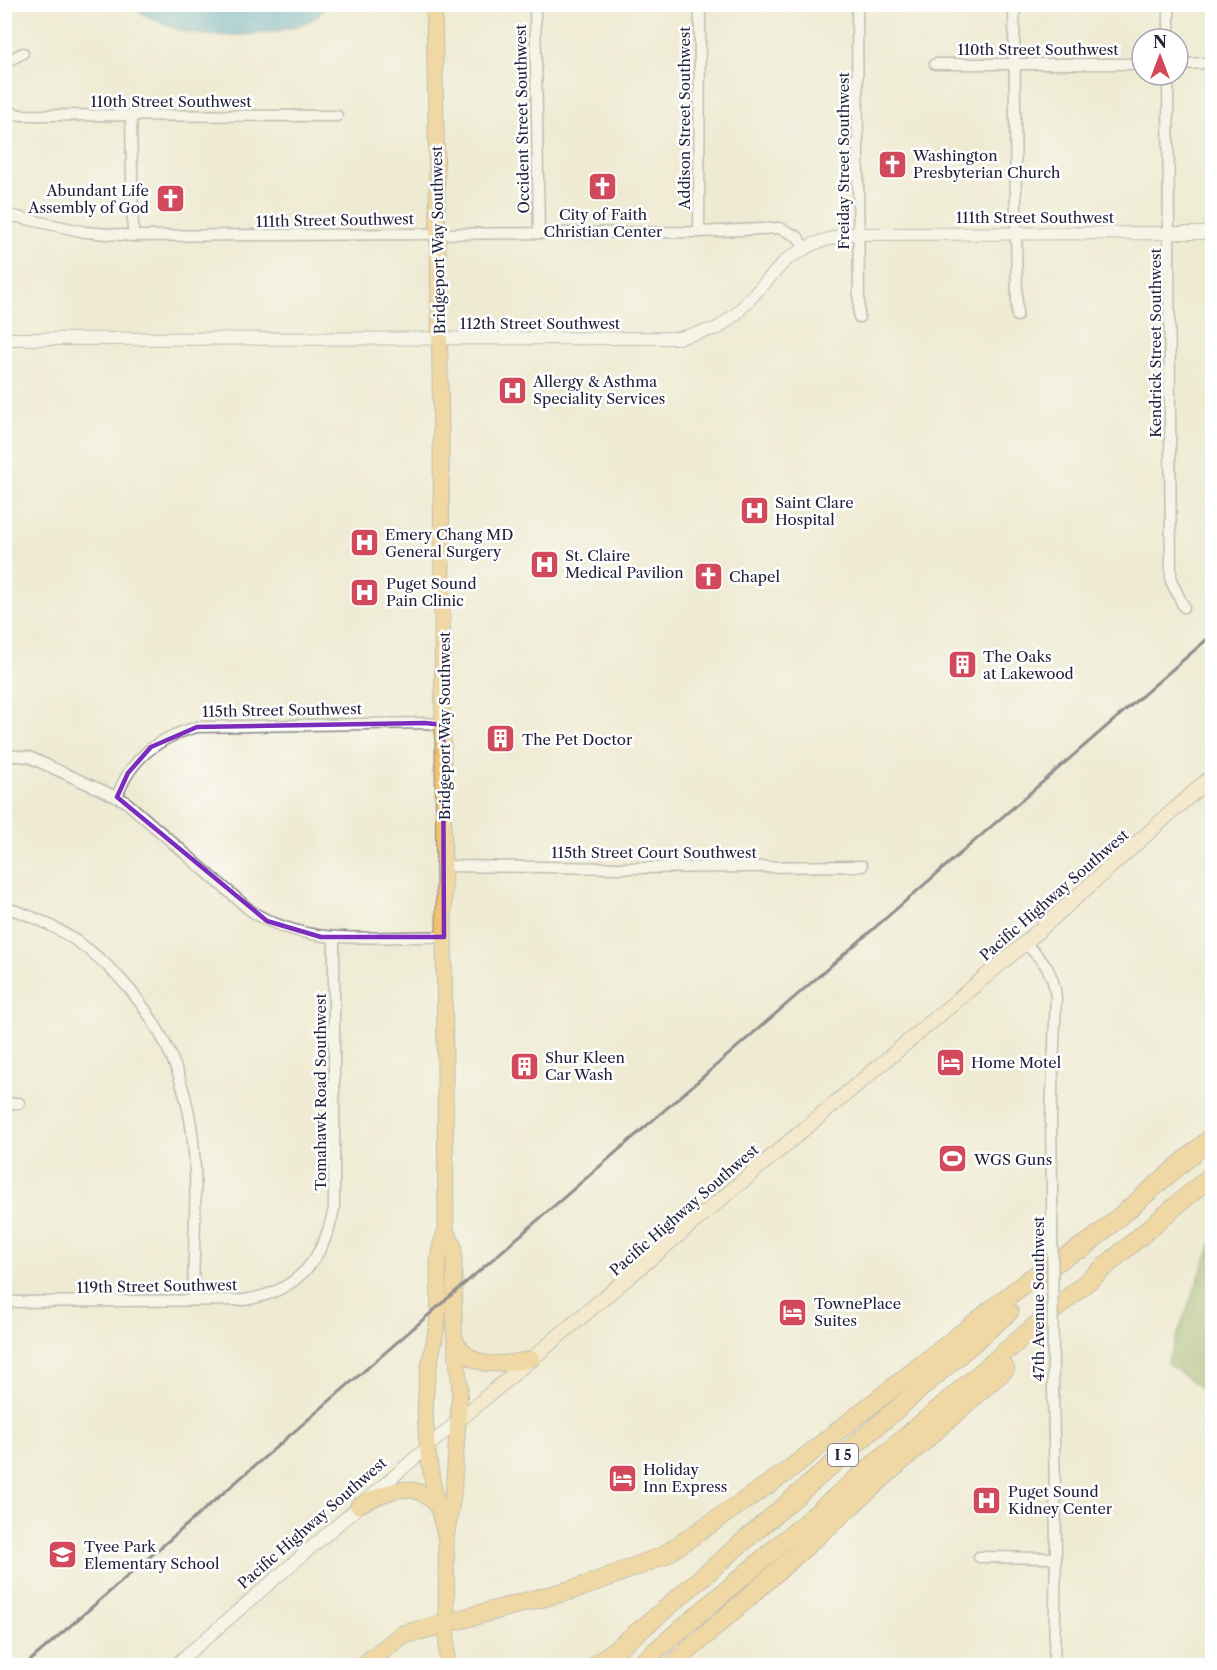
<svg xmlns="http://www.w3.org/2000/svg" width="1217" height="1670" viewBox="0 0 1217 1670" font-family="'Libre Caslon Text',serif">
	<rect width="100%" height="100%" fill="#fff"/>
	<filter id="ink" filterUnits="userSpaceOnUse"><feTurbulence type="fractalNoise" baseFrequency=".0167" numOctaves="2"/><feDisplacementMap in="SourceGraphic" scale="12" xChannelSelector="R" yChannelSelector="G"/><feConvolveMatrix kernelMatrix="1 2 1 2 8 2 1 2 1" color-interpolation-filters="sRGB"/></filter>
	<filter id="wash" filterUnits="userSpaceOnUse"><feTurbulence type="fractalNoise" baseFrequency=".008" numOctaves="4" result="noise"/><feDisplacementMap in="SourceGraphic" scale="24" xChannelSelector="R" yChannelSelector="G"/><feGaussianBlur stdDeviation="1.35" result="paint"/><feColorMatrix in="noise" values="0 0 0 0 0 0 0 0 0 0 0 0 0 0 0 0 0 1.4 0 .05"/><feComposite in="paint" operator="in"/></filter>
	<g filter="url(#wash)">
		<rect width="100%" height="100%" fill="#efebd3"/>
		<!-- forest -->
		<polygon fill="#8fac5f" stroke="#58674d" stroke-width="1.5" points="1212,1243 1212,1396 1167,1363"/>
		<!-- water -->
		<path fill="#49a6c8" stroke="#366482" stroke-width="1.5" d="M128,5H326C313,36 221,39 192,33C169,28 148,17 128,5Z"/>
	</g>
	<g filter="url(#ink)">
		<g fill="none" stroke-linecap="round" stroke-linejoin="round">
			<defs>
				<g id="minor">
					<polyline points="535,4 539,233"/>
					<polyline points="857,4 859,317"/>
					<polyline points="1014,4 1017,316"/>
					<polyline points="1169,39 1169,4"/>
					<polyline points="4,63 23,53"/>
					<polyline points="935,64 1142,64"/>
					<polyline points="1178,64 1212,63"/>
					<polyline points="1168,75 1171,581 1184,607"/>
					<polyline points="4,112 21,115 337,116"/>
					<polyline points="131,116 133,236"/>
					<polyline points="4,214 85,232 133,236 699,232 780,228 798,237 804,248"/>
					<polyline points="699,232 700,4"/>
					<path d="M4,755L29,757L125,801L251,911C313,950 376,934 444,937"/>
					<path d="M117,797C130,758 159,737 197,727L425,723L443,725"/>
					<polyline points="445,866 625,868 862,866"/>
					<path d="M4,907C106,936 179,1028 192,1132C199,1187 193,1245 193,1300"/>
					<path d="M1025,943C1044,962 1053,970 1056,997L1051,1116L1052,1191"/>
					<polyline points="4,1104 19,1103"/>
					<path d="M4,1302L244,1300C298,1292 324,1259 334,1208V938"/>
					<polyline points="1053,1389 1056,1545 1054,1666"/>
					<polyline points="979,1557 1056,1558"/>
				</g>
				<g id="tertiary">
					<polyline points="4,339 678,338 718,328 737,313 787,259 813,244 845,234 1212,233"/>
					<polyline points="174,1666 459,1420"/>
				</g>
				<polyline id="secondary" points="459,1420 1025,943 1212,776"/>
				<g id="primary">
					<path d="M434,4L441,434L446,1231C432,1257 441,1288 438,1316C436,1338 430,1358 427,1379C421,1431 432,1489 446,1538"/>
					<polyline points="446,1231 454,1246 454,1328 460,1389 453,1495 446,1538 447,1666"/>
					<path d="M456,1341C473,1371 502,1365 532,1359"/>
					<path d="M358,1506C386,1492 414,1477 437,1506"/>
				</g>
				<g id="motorway">
					<polyline points="1082,1249 1212,1137"/>
					<polyline points="363,1666 402,1635 582,1587 663,1556 785,1473 1030,1279 1089,1242"/>
					<polyline points="595,1666 649,1623 1009,1312"/>
					<polyline points="638,1666 1212,1175"/>
					<polyline points="671,1666 1005,1369"/>
				</g>
			</defs>
			<!-- minor casing -->
			<use href="#minor" stroke="#888687" stroke-width="13"/>
			<!-- tertiary casing -->
			<use href="#tertiary" stroke="#888687" stroke-width="14"/>
			<!-- secondary casing -->
			<use href="#secondary" stroke="#888687" stroke-width="16"/>
			<!-- primary casing -->
			<use href="#primary" stroke="#888687" stroke-width="17"/>
			<!-- motorway casing -->
			<use href="#motorway" stroke="#888687" stroke-width="20"/>
			<!-- minor -->
			<use href="#minor" stroke="#fff" stroke-width="10"/>
			<!-- tertiary -->
			<use href="#tertiary" stroke="#fff" stroke-width="12"/>
			<!-- secondary -->
			<use href="#secondary" stroke="#fae7c3" stroke-width="14"/>
			<!-- primary -->
			<use href="#primary" stroke="#f2c26a" stroke-width="15"/>
			<!-- motorway -->
			<use href="#motorway" stroke="#f2c26a" stroke-width="18"/>
			<!-- rail -->
			<polyline stroke="#22223b" stroke-width="3" points="24,1666 1212,635"/>
			<defs>
				<polyline id="minor-bridge" points="1052,1191 1053,1389"/>
			</defs>
			<!-- minor-bridge casing -->
			<use href="#minor-bridge" stroke="#888687" stroke-width="13" stroke-linecap="butt"/>
			<!-- minor-bridge -->
			<use href="#minor-bridge" stroke="#fff" stroke-width="10"/>
		</g>
	</g>
	<!-- marked area -->
	<path d="M0 0H1217V1670H0ZM425,723L443,725L444,937H321L267,921L117,797L128,773L151,747L197,727Z" fill="#efebd3" fill-opacity=".55" fill-rule="evenodd"/>
	<path fill="none" stroke="#7b2cbf" stroke-width="4.5" stroke-linejoin="round" d="M425,723L443,725L444,937H321L267,921L117,797L128,773L151,747L197,727Z"/>
	<!-- icons -->
	<defs>
		<symbol id="church-square" viewBox="-11 -11 22 22"><rect x="-9" y="-9" width="18" height="18" rx="4" fill="#d1495b" stroke="#fff"/><path d="M-1.2-6h2.4v3.5h3.3v2.4h-3.3V6h-2.4V-.1h-3.3v-2.4h3.3Z" fill="#fff"/></symbol>
		<symbol id="hospital-square" viewBox="-11 -11 22 22"><rect x="-9" y="-9" width="18" height="18" rx="4" fill="#d1495b" stroke="#fff"/><path d="M-5-5h3v3.5h4V-5h3V5h-3V1.5h-4V5h-3Z" fill="#fff"/></symbol>
		<symbol id="building-square" viewBox="-11 -11 22 22"><rect x="-9" y="-9" width="18" height="18" rx="4" fill="#d1495b" stroke="#fff"/><path d="M-4-6H4V6H1V3H-1V6H-4ZM-2.5-4.3h1.7v1.8h-1.7ZM.8-4.3h1.7v1.8H.8ZM-2.5-1h1.7V.8h-1.7ZM.8-1h1.7V.8H.8Z" fill="#fff"/></symbol>
		<symbol id="hotel-square" viewBox="-11 -11 22 22"><rect x="-9" y="-9" width="18" height="18" rx="4" fill="#d1495b" stroke="#fff"/><path d="M-6-4.5h1.5V1H6V5H4.5V3h-9V5H-6ZM-4 0a1.8 1.8 0 1 1 3.6 0ZM.5 0V-2.5h3Q6-2.5 6 0Z" fill="#fff"/></symbol>
		<symbol id="stadium-square" viewBox="-11 -11 22 22"><rect x="-9" y="-9" width="18" height="18" rx="4" fill="#d1495b" stroke="#fff"/><path d="M0-5a6.5 5 0 1 0 0 10a6.5 5 0 1 0 0-10ZM-3.5-1.8h7v3.6h-7Z" fill="#fff"/></symbol>
		<symbol id="school-square" viewBox="-11 -11 22 22"><rect x="-9" y="-9" width="18" height="18" rx="4" fill="#d1495b" stroke="#fff"/><path d="M0-5L7-2L0 1L-7-2ZM-4 1L0 2.5L4 1V4Q0 6-4 4Z" fill="#fff"/></symbol>
	</defs>
	<g fill-rule="evenodd">
		<use href="#church-square" x="876" y="148" width="33" height="33"/>
		<use href="#church-square" x="586" y="170" width="33" height="33"/>
		<use href="#church-square" x="154" y="182" width="33" height="33"/>
		<use href="#hospital-square" x="496" y="374" width="33" height="33"/>
		<use href="#hospital-square" x="738" y="494" width="33" height="33"/>
		<use href="#hospital-square" x="348" y="526" width="33" height="33"/>
		<use href="#hospital-square" x="528" y="548" width="33" height="33"/>
		<use href="#church-square" x="692" y="560" width="33" height="33"/>
		<use href="#hospital-square" x="348" y="576" width="33" height="33"/>
		<use href="#building-square" x="946" y="648" width="33" height="33"/>
		<use href="#building-square" x="484" y="722" width="33" height="33"/>
		<use href="#hotel-square" x="934" y="1046" width="33" height="33"/>
		<use href="#building-square" x="508" y="1050" width="33" height="33"/>
		<use href="#stadium-square" x="936" y="1142" width="33" height="33"/>
		<use href="#hotel-square" x="776" y="1296" width="33" height="33"/>
		<use href="#hotel-square" x="606" y="1462" width="33" height="33"/>
		<use href="#hospital-square" x="970" y="1484" width="33" height="33"/>
		<use href="#school-square" x="46" y="1538" width="33" height="33"/>
	</g>
	<g text-anchor="middle" dominant-baseline="central" stroke-width="5" stroke-linejoin="round" paint-order="stroke">
		<!-- shield labels -->
		<rect fill="#fff" stroke="#646476" stroke-width="1.5" x="828" y="1444" width="30" height="22" rx="4.5"/>
		<g font-size="14" font-weight="bold" fill="#22223b">
			<text x="843" y="1455">I 5</text>
		</g>
		<!-- street labels -->
		<g font-size="15" fill="#22223b" stroke="#fff">
			<text x="1038" y="49">110th Street Southwest</text>
			<text x="171" y="101">110th Street Southwest</text>
			<text transform="translate(684 118) rotate(-90)">Addison Street Southwest</text>
			<text transform="translate(522 119) rotate(-91)">Occident Street Southwest</text>
			<text transform="translate(843 161) rotate(-90)">Freiday Street Southwest</text>
			<text x="1035" y="217">111th Street Southwest</text>
			<text transform="translate(335 220) rotate(-1)">111th Street Southwest</text>
			<text transform="translate(438 240) rotate(-91)">Bridgeport Way Southwest</text>
			<text x="540" y="323">112th Street Southwest</text>
			<text transform="translate(1155 343) rotate(-90)">Kendrick Street Southwest</text>
			<text transform="translate(282 710) rotate(-1)">115th Street Southwest</text>
			<text transform="translate(444 726) rotate(-90)">Bridgeport Way Southwest</text>
			<text x="654" y="852">115th Street Court Southwest</text>
			<text transform="translate(1054 895) rotate(-41)">Pacific Highway Southwest</text>
			<text transform="translate(320 1092) rotate(-90)">Tomahawk Road Southwest</text>
			<text transform="translate(684 1210) rotate(-41)">Pacific Highway Southwest</text>
			<text transform="translate(157 1286) rotate(-1)">119th Street Southwest</text>
			<text transform="translate(1038 1299) rotate(-90)">47th Avenue Southwest</text>
			<text transform="translate(312 1523) rotate(-41)">Pacific Highway Southwest</text>
		</g>
		<!-- poi labels -->
		<g font-size="15" fill="#22223b" stroke="#fff" text-anchor="start">
			<text x="913" y="155">Washington<tspan x="913" dy="17">Presbyterian Church</tspan></text>
			<text x="149" y="190" text-anchor="end">Abundant Life<tspan x="149" dy="17">Assembly of God</tspan></text>
			<text x="603" y="214" text-anchor="middle">City of Faith<tspan x="603" dy="17">Christian Center</tspan></text>
			<text x="533" y="381">Allergy &amp; Asthma<tspan x="533" dy="17">Speciality Services</tspan></text>
			<text x="775" y="502">Saint Clare<tspan x="775" dy="17">Hospital</tspan></text>
			<text x="385" y="534">Emery Chang MD<tspan x="385" dy="17">General Surgery</tspan></text>
			<text x="565" y="555">St. Claire<tspan x="565" dy="17">Medical Pavilion</tspan></text>
			<text x="729" y="576">Chapel</text>
			<text x="386" y="583">Puget Sound<tspan x="386" dy="17">Pain Clinic</tspan></text>
			<text x="983" y="656">The Oaks<tspan x="983" dy="17">at Lakewood</tspan></text>
			<text x="522" y="739">The Pet Doctor</text>
			<text x="545" y="1057">Shur Kleen<tspan x="545" dy="17">Car Wash</tspan></text>
			<text x="971" y="1062">Home Motel</text>
			<text x="974" y="1159">WGS Guns</text>
			<text x="814" y="1303">TownePlace<tspan x="814" dy="17">Suites</tspan></text>
			<text x="643" y="1469">Holiday<tspan x="643" dy="17">Inn Express</tspan></text>
			<text x="1008" y="1491">Puget Sound<tspan x="1008" dy="17">Kidney Center</tspan></text>
			<text x="84" y="1546">Tyee Park<tspan x="84" dy="17">Elementary School</tspan></text>
		</g>
	</g>
	<!-- margin -->
	<rect width="1217" height="1670" fill="none" stroke="#fff" stroke-width="24"/>
	<!-- north arrow -->
	<g transform="translate(1160 57)"><circle r="28" fill="#ffffff" stroke="#a7a7b1" stroke-width="1.5"/>
	<path d="M0-4.5L10 22L0 15L-10 22Z" fill="#d1495b"/>
	<text y="-9" font-size="16" font-weight="bold" text-anchor="middle" fill="#22223b">N</text>
	</g>
</svg>
